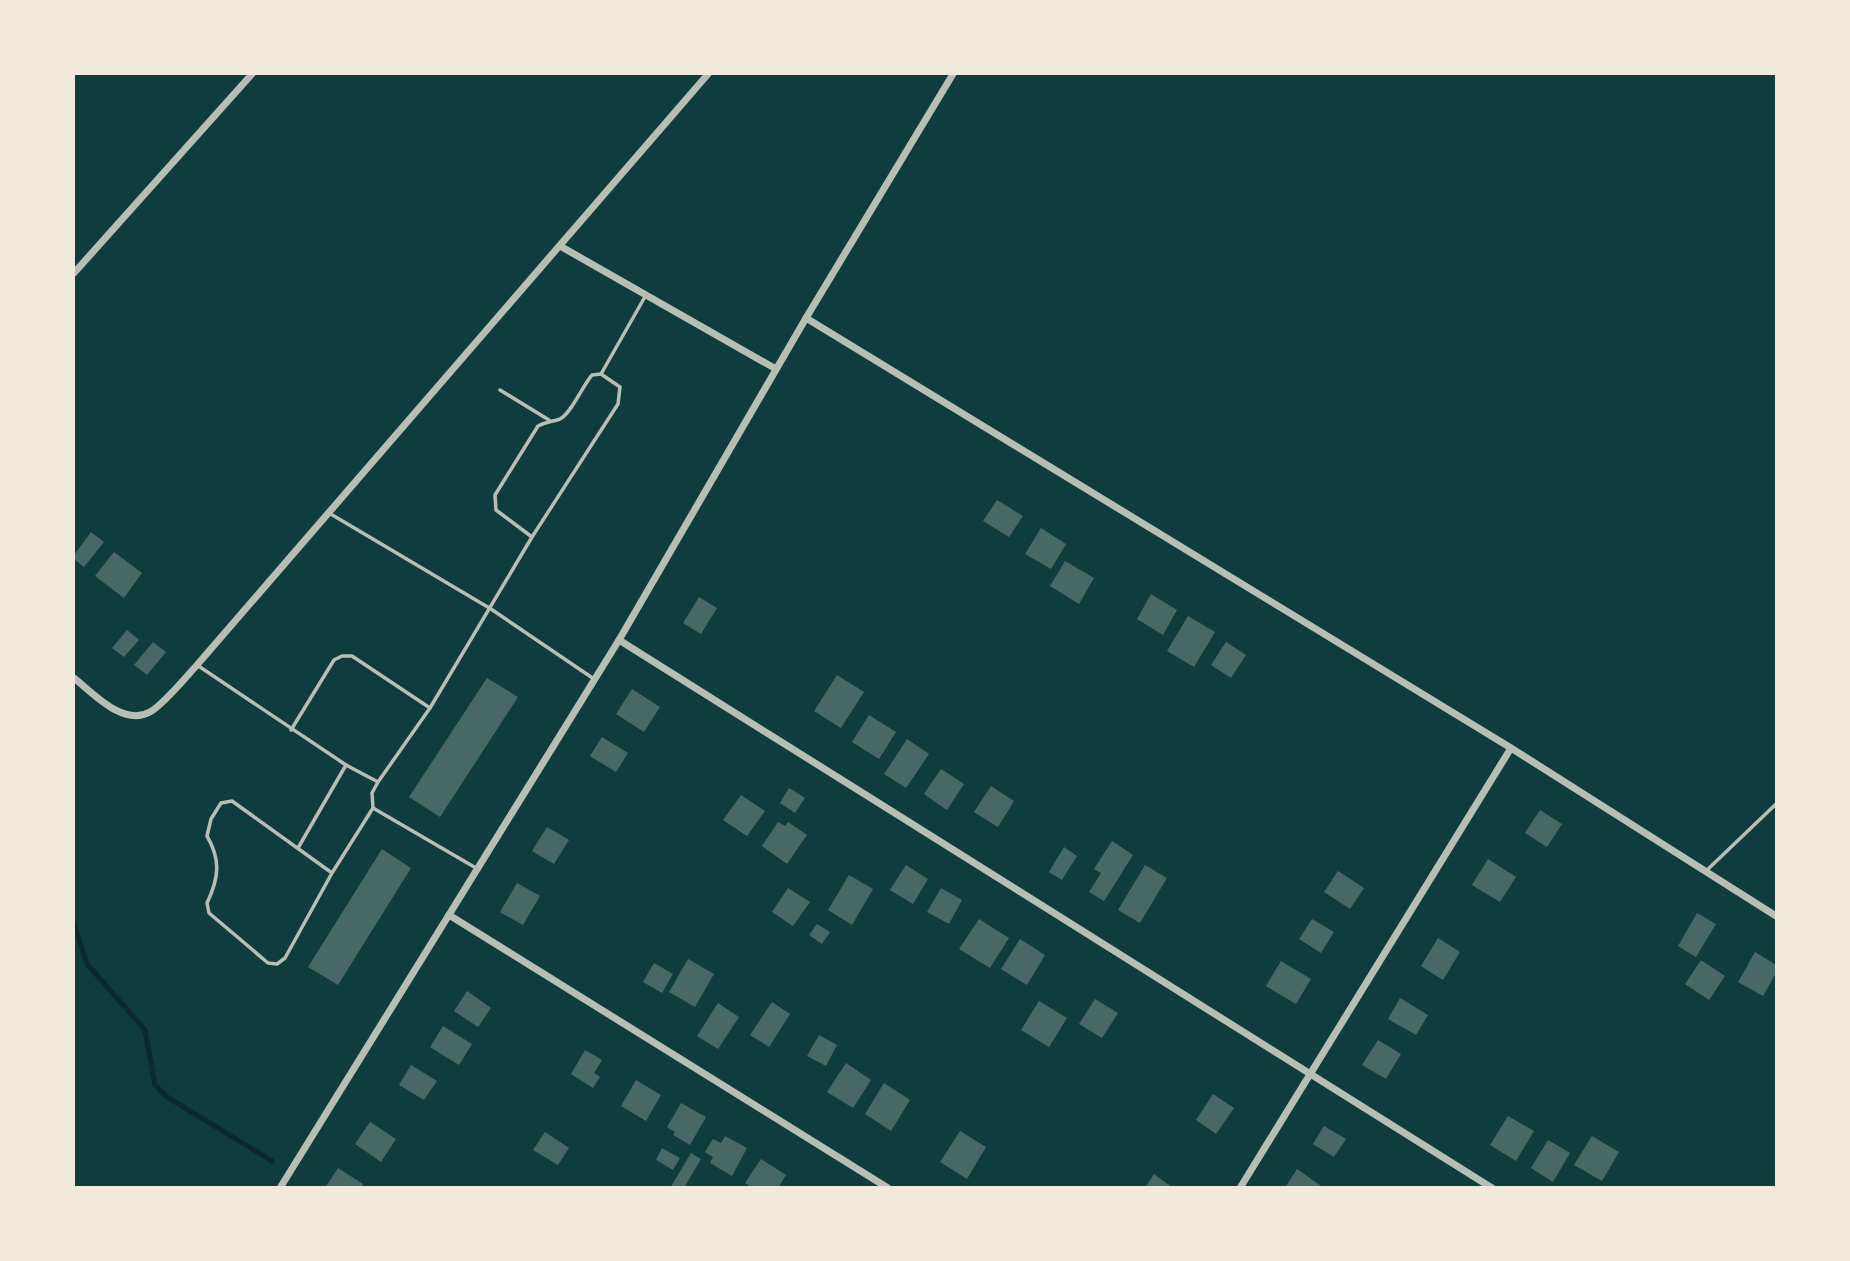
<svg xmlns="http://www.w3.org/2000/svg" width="1850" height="1261" viewBox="0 0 1850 1261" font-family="'Sofia Sans Condensed',sans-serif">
	<rect width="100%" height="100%" fill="#0f3d3e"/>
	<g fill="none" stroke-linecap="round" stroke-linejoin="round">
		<!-- stream -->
		<polyline stroke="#0a2a2b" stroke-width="5" points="74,924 87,964 145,1030 155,1085 167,1097 272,1161"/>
	</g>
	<!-- building -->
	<g fill="#486865">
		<polygon points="997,500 1023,516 1009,537 983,521"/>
		<polygon points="1041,528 1066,544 1051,569 1025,554"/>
		<polygon points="91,532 104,542 84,567 74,559 74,555"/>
		<polygon points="114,552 142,573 124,598 95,576"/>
		<polygon points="1065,561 1094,578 1079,604 1050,586"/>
		<polygon points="1151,594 1177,610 1163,635 1137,619"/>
		<polygon points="699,597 717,608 701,634 683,623"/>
		<polygon points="1188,616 1215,632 1194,667 1167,651"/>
		<polygon points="127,630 139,640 124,657 112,648"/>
		<polygon points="153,642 166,652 147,675 134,665"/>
		<polygon points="1226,642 1246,655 1231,678 1211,665"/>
		<polygon points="837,675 864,692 841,728 814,711"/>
		<polygon points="487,678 518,697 440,817 409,797"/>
		<polygon points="632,689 660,707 644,732 616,714"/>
		<polygon points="869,715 896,732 879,759 852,742"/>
		<polygon points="602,737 628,753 616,772 590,756"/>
		<polygon points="907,739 929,754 906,788 884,774"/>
		<polygon points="941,769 964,784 947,810 924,794"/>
		<polygon points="991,786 1014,801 998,827 974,812"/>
		<polygon points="789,788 805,798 795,813 780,803"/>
		<polygon points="741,795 765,811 747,836 723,820"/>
		<polygon points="1540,810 1562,824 1547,847 1525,833"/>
		<polygon points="778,822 785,826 788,822 807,835 787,864 762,846"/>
		<polygon points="547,827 569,840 554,864 532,851"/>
		<polygon points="1112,841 1133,855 1104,901 1089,892 1101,873 1094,869"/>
		<polygon points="1064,847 1077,856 1062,880 1049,872"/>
		<polygon points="382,849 411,868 338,985 308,967"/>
		<polygon points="1488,859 1516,877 1500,902 1472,885"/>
		<polygon points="906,865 928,879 913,904 890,890"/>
		<polygon points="1145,865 1167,878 1140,923 1118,910"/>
		<polygon points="1338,871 1364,888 1350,909 1324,892"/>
		<polygon points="849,875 873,889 852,925 828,910"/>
		<polygon points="517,883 540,896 523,925 500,912"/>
		<polygon points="788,888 810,902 793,926 772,912"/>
		<polygon points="941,888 962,900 949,924 927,912"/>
		<polygon points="1697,913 1716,924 1696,957 1678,946"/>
		<polygon points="979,919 1009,938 990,968 959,949"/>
		<polygon points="1312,919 1334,932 1321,953 1299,939"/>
		<polygon points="817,924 830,932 822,944 809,935"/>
		<polygon points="1438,938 1460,952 1443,980 1421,966"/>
		<polygon points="1020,939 1045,955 1027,985 1001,969"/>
		<polygon points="1755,952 1776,965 1776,973 1763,996 1738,982"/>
		<polygon points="688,959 714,974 695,1007 669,992"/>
		<polygon points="1701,960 1725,976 1709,1000 1685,984"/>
		<polygon points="1281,961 1311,979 1296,1004 1266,986"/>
		<polygon points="654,963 673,974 662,993 643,982"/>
		<polygon points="467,991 491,1008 478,1027 454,1011"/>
		<polygon points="1400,998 1428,1015 1416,1035 1388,1019"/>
		<polygon points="1095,999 1118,1013 1102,1038 1079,1024"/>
		<polygon points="1039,1001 1067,1018 1049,1047 1021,1030"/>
		<polygon points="772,1002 790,1014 769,1047 750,1035"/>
		<polygon points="718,1003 739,1017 718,1049 697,1036"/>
		<polygon points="443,1026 472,1044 459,1065 430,1047"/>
		<polygon points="819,1035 837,1045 826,1066 807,1056"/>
		<polygon points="1378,1040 1401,1054 1386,1079 1362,1065"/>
		<polygon points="585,1050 602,1060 594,1073 600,1077 593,1088 571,1074"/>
		<polygon points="846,1063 871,1080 853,1108 827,1092"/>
		<polygon points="411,1065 437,1081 424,1100 399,1085"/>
		<polygon points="636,1080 661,1095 646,1121 621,1106"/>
		<polygon points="884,1083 910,1100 891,1131 865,1114"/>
		<polygon points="1213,1094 1234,1108 1216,1134 1196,1120"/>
		<polygon points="681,1103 706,1117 690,1145 673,1135 675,1132 667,1127"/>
		<polygon points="1508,1116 1534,1131 1516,1161 1490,1145"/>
		<polygon points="370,1122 396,1139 381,1162 355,1144"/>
		<polygon points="1324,1126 1346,1139 1334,1157 1313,1144"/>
		<polygon points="960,1131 986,1147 967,1179 940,1162"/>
		<polygon points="545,1132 569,1148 558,1165 533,1150"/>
		<polygon points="725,1136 747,1148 732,1176 710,1163 713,1157 705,1152 713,1139 721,1143"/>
		<polygon points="1592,1136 1619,1152 1602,1181 1574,1165"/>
		<polygon points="1548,1140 1570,1153 1553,1182 1531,1168"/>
		<polygon points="662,1148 680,1158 673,1170 656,1160"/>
		<polygon points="691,1153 701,1159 684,1188 670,1188"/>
		<polygon points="761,1159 786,1175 778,1188 752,1188 745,1183"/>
		<polygon points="338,1168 363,1184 361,1188 325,1188"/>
		<polygon points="1297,1169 1324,1188 1285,1188"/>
		<polygon points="1154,1174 1173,1188 1145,1188"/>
	</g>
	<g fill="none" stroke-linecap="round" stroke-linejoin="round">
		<!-- service -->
		<g stroke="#b8beb3" stroke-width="3.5">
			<polyline points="500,390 549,420"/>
			<polyline points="329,513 491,609 594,679"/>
			<path d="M532,537L496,510L495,495L538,426C548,421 552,422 560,419C571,414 583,385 592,375L601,374"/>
			<polyline points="197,665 346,765 298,848"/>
			<polyline points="291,730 334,660 342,656 352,656 430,708"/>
			<polyline points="346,765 378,782"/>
			<polyline points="373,808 372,793 378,782 430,708 532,537 618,404 620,387 601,374 646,295"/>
			<polyline points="1706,871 1776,804"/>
			<path d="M332,873L232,801L221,803L211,819L207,836C221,860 219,878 207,903L209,913L268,963L277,964L285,958L332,873L373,808L476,868"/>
		</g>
		<!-- minor -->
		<g stroke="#b8beb3" stroke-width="7">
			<polyline points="560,246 776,369"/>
			<polyline points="74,273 252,74"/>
			<polyline points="806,318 1511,748 1776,916"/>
			<polyline points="619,640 1492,1188"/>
			<path d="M74,678C93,693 123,727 150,712C163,705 186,677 197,665L708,74"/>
			<polyline points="449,915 888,1188"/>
			<polyline points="280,1188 619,640 806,318 953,74"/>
			<polyline points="1240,1188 1511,748"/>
		</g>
	</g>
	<!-- border -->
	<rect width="1850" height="1261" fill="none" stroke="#f1e9da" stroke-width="150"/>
</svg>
